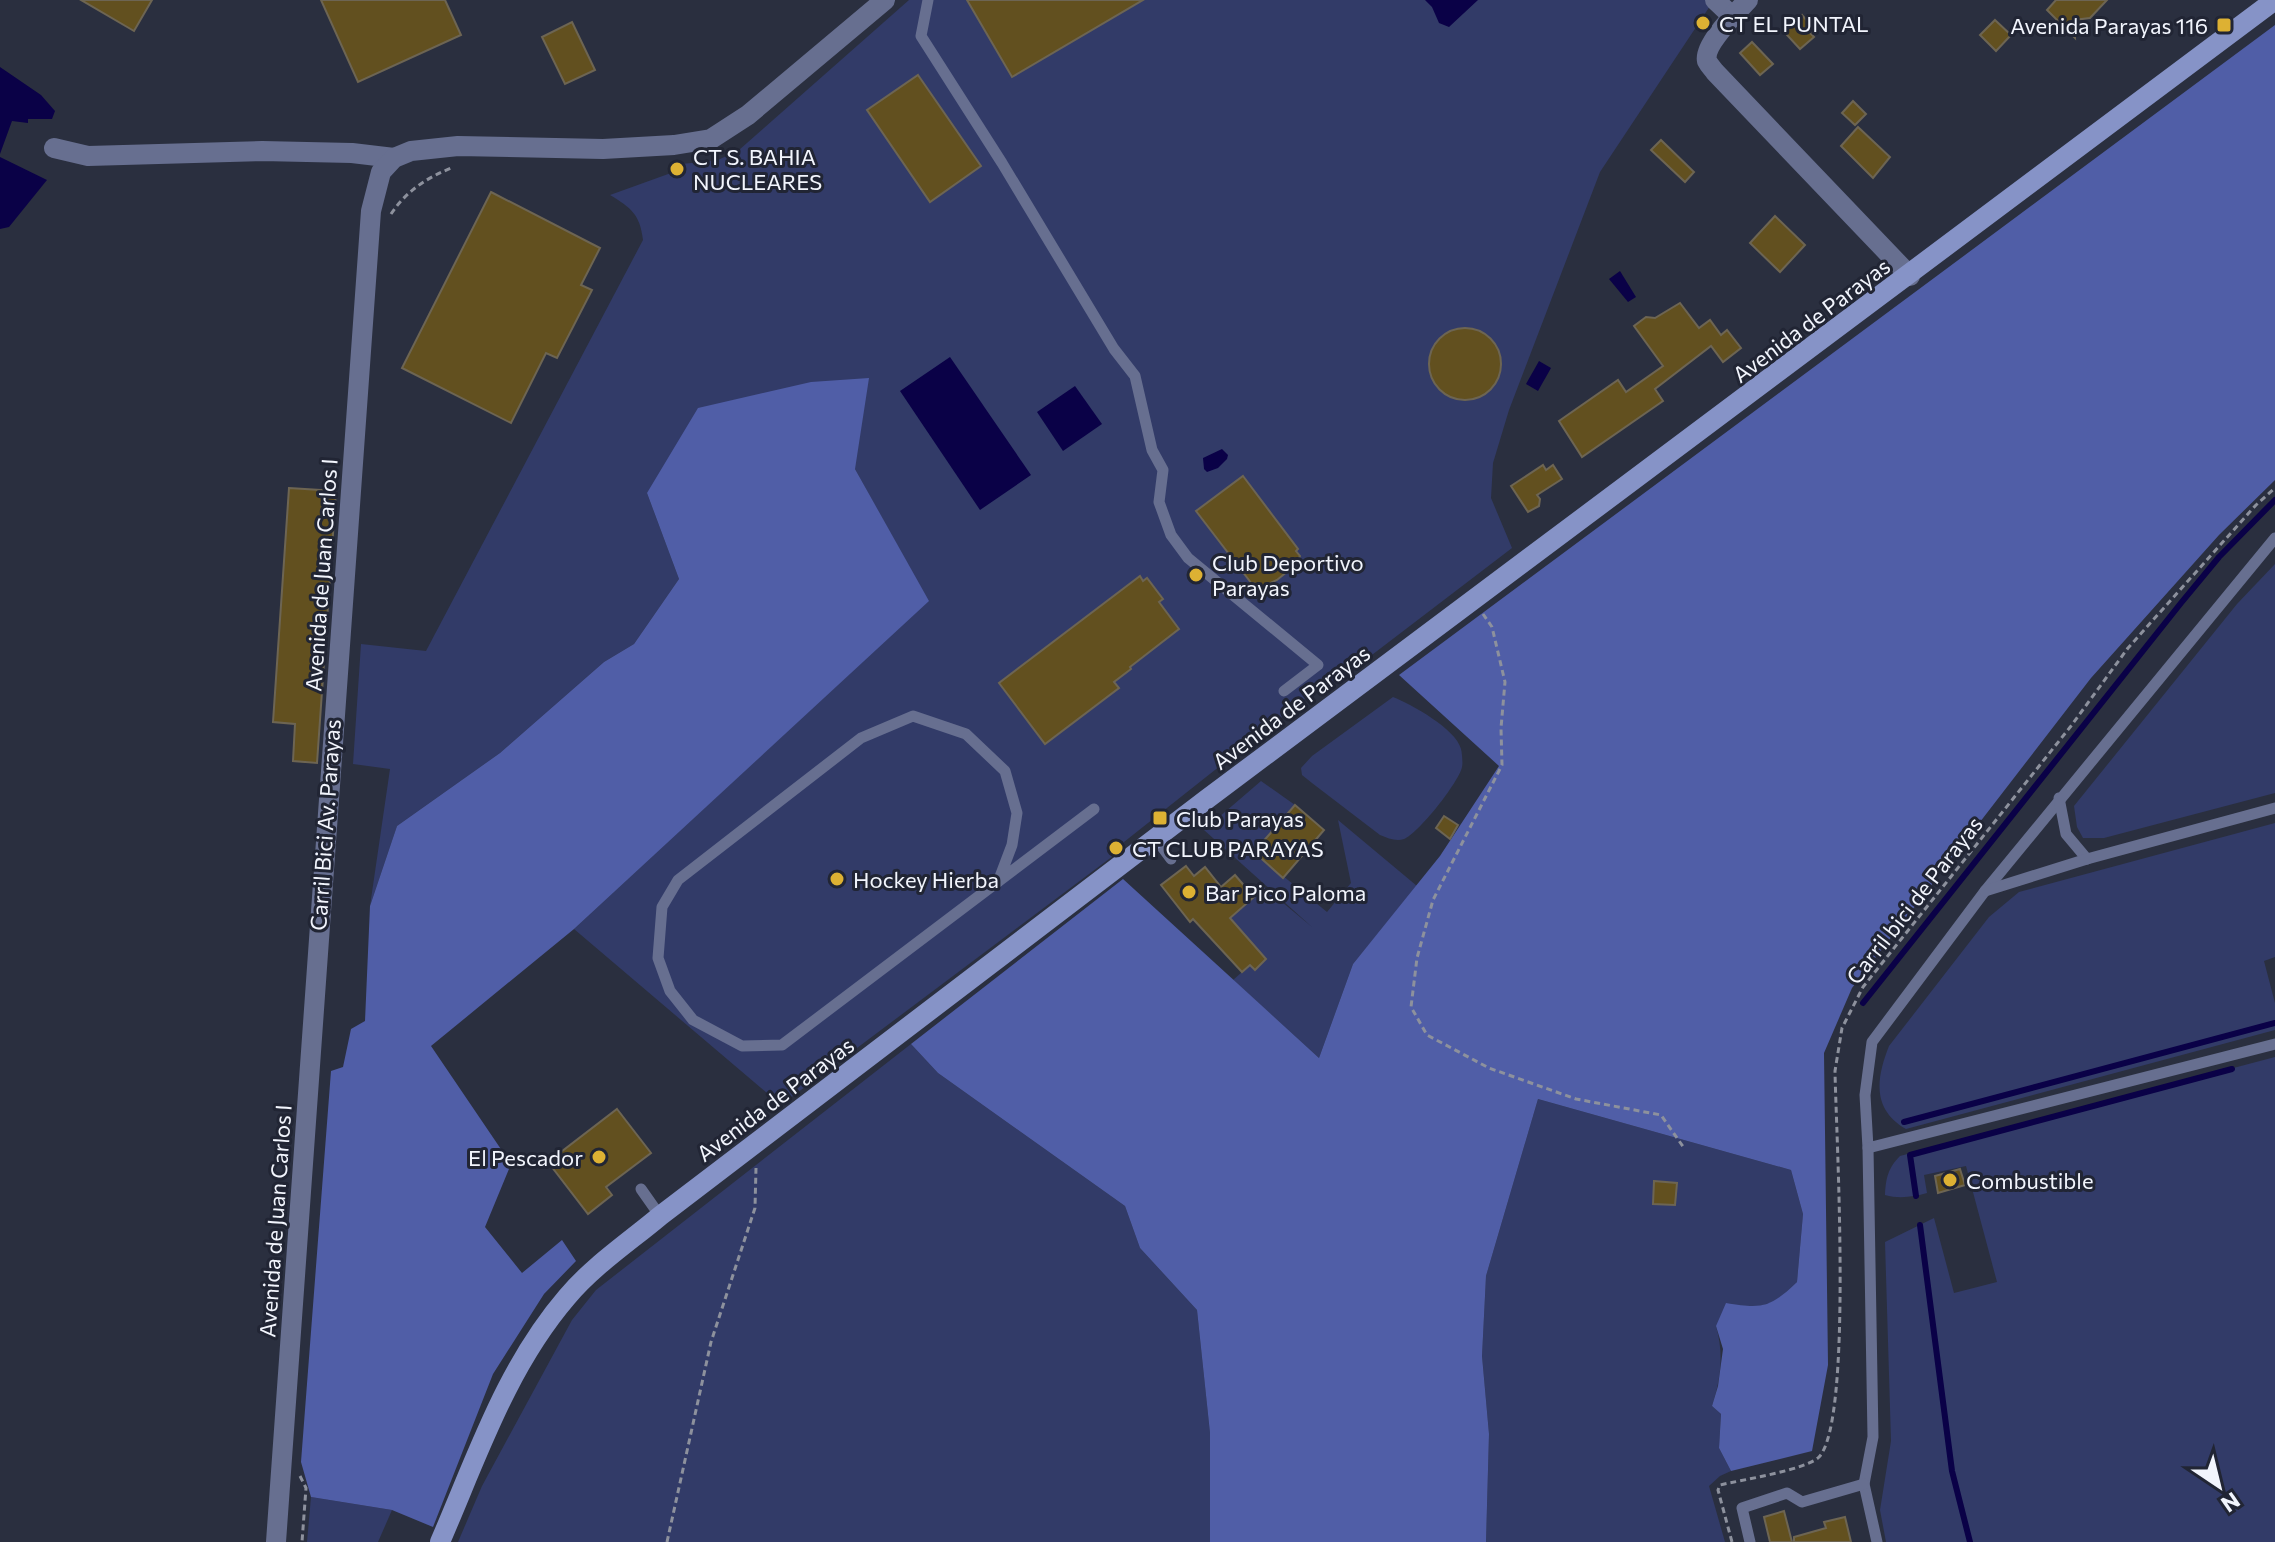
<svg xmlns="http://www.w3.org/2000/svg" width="2275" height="1542" viewBox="0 0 2275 1542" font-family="Commissioner,sans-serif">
	<rect width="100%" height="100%" fill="#2a2f3f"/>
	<!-- green -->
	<g fill="#323b68">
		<path d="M909,0H1708L1712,3L1600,172L1509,410L1493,463L1491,498L1512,548L1326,690L1321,686L1124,842L1125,847L781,1105L574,929L928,601L855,469L647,493L679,579L634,644L604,662L500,753L397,826L370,906L390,769L353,764L361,644L426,651L643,240C640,214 631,208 610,195L671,173L683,172L682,164L718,160L739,150Z"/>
		<polygon points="2275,564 2275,793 2104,838 2083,838 2077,827 2074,806 2237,604"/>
		<path d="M1393,697C1411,704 1456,729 1461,749C1462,753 1463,763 1462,767C1459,782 1418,834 1404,839C1396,842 1388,838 1380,835L1312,783L1302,775L1301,768L1312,756Z"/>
		<polygon points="1261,781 1295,805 1254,852 1327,912 1351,883 1338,820 1417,886 1353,964 1319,1058 1233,980 1250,965 1255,969 1266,959 1230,918 1264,887 1312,927 1204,830"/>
		<path d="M2275,823V957L2264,961L2275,1003V1030L1906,1129C1872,1109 1876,1079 1889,1046L1989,917L2019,892Z"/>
		<polygon points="911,1044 938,1073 1125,1206 1140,1248 1197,1310 1210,1433 1210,1542 458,1542 482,1486 572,1320 596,1290"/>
		<path d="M2275,1057V1542H1886L1880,1510L1891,1441L1885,1242L1934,1218L1954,1293L1997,1282L1966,1166L1924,1175L1927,1193C1913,1197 1899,1199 1885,1195C1886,1178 1888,1168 1900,1156Z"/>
		<path d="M1538,1099L1791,1170L1803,1214L1797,1282L1777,1301L1753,1308L1716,1326C1724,1354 1721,1378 1712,1406L1721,1414L1719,1448L1731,1471L1720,1476L1709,1486L1725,1542H1486L1489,1434L1482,1356L1486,1276Z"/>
		<polygon points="311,1497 392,1510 378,1542 307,1542"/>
	</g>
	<!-- forest -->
	<g fill="#505ea7">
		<path d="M2275,25V480L2219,535L2091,678L1852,988L1824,1053L1828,1365L1812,1451L1731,1471L1719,1448L1721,1414L1712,1406L1718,1386L1723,1349L1716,1326L1726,1303C1762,1309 1770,1308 1797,1282L1803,1214L1791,1170L1538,1099L1486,1276L1482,1356L1489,1434L1486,1542H1210V1433L1197,1310L1140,1248L1125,1206L938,1073L911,1044L1123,879L1319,1058L1353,964L1440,856L1499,766L1399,675Z"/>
		<polygon points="869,378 855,469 929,601 574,929 431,1046 511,1164 485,1227 522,1273 562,1240 576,1261 544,1294 493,1374 433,1527 392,1510 311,1497 301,1462 331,1071 343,1067 351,1029 365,1021 370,906 397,826 500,753 604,662 634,644 679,579 647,493 698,408 811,382"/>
	</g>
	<!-- water -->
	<g fill="#0a0147">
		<polygon points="1425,0 1478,0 1449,27 1439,23 1432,7"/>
		<polygon points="0,67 41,95 55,111 52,119 28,119 28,123 12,121 0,154"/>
		<polygon points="0,157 47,180 9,227 0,229"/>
		<polygon points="1620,271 1636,297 1628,302 1609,279"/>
		<polygon points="950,357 1031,475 980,510 900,391"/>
		<polygon points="1539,361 1551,368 1538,391 1526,384"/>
		<polygon points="1075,386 1102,424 1063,451 1037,412"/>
		<polygon points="1222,449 1228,455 1227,459 1218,468 1207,472 1204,469 1203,458"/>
	</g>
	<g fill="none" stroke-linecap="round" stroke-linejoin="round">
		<!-- stream -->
		<g stroke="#0a0147" stroke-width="6">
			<polyline points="1863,1003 2181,603 2219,557 2275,500"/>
			<polyline points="1904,1122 2275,1023"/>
			<polyline points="1916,1196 1910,1155 2232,1069"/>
			<polyline points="1920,1225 1952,1471 1970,1542"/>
		</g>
	</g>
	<!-- building -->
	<g fill="#62501f" stroke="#6d6553" stroke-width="2">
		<polygon points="81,0 152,0 134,31"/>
		<polygon points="321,0 445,0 461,35 358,82"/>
		<polygon points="967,0 1143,0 1012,77"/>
		<polygon points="2056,0 2107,0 2090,18 2074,20 2075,38 2047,10"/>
		<polygon points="1802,15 1814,29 1810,33 1814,37 1800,49 1787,35 1788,28"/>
		<polygon points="1995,20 2011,35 1996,51 1980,35"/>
		<polygon points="572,22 595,70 565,84 542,37"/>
		<polygon points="1752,42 1773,64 1760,75 1740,53"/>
		<polygon points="918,75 981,166 930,202 867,110"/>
		<polygon points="1853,101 1866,114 1855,125 1842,113"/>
		<polygon points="1858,127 1890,157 1873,178 1841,146"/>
		<polygon points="1661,140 1694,172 1685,182 1651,150"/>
		<polygon points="491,192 600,248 581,285 592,290 557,358 546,353 511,423 402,368"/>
		<polygon points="1775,216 1805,245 1780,272 1750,243"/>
		<polygon points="1680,303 1699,328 1710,320 1721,335 1727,330 1741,348 1723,362 1711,346 1655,389 1663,401 1582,457 1559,421 1618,380 1626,392 1663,366 1634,326 1646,317 1655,318"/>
		<circle cx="1465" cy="364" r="36"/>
		<polygon points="1543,465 1546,470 1553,465 1562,479 1537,495 1540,499 1539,506 1528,512 1511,486"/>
		<polygon points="1243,476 1298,549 1296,551 1300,556 1294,566 1277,580 1259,588 1254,583 1252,584 1196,511"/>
		<polygon points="289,488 336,491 317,763 293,761 295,724 273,722"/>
		<polygon points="1140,576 1143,581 1147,578 1163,599 1159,602 1179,629 1130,667 1131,669 1114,682 1119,688 1045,744 999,683"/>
		<polygon points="1295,805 1324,830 1283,878 1254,852"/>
		<polygon points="1444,816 1458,825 1450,839 1436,828"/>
		<polygon points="1186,866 1194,876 1205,867 1221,887 1235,875 1254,897 1230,918 1266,959 1255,970 1250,965 1242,972 1193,919 1190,922 1161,885"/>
		<polygon points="617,1109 651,1153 606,1187 612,1195 588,1214 548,1162"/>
		<polygon points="1960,1169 1965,1185 1938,1193 1935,1176"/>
		<polygon points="1654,1181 1677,1183 1675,1205 1653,1204"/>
		<polygon points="1784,1511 1792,1542 1770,1542 1764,1517"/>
		<polygon points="1845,1517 1851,1542 1794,1542 1794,1537 1826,1528 1824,1522"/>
	</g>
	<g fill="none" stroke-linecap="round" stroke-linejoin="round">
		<!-- path -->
		<g stroke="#8d919d" stroke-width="3" stroke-dasharray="6 4" stroke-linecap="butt">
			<path d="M391,214C407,190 428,177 454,167"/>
			<polyline points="1483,614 1492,627 1505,682 1501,728 1502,765 1433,900 1417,958 1411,1007 1427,1035 1489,1068 1576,1099 1661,1115 1684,1148"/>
			<polyline points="300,1476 306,1488 302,1542"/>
			<polyline points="667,1542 711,1342 755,1208 756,1168"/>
			<path d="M1732,1542L1718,1490L1720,1485C1741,1480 1806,1470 1819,1457C1853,1421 1836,1134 1835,1071L1842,1028L1863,987L2071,726L2128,648L2256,505L2275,488"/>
		</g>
		<!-- lane -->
		<g stroke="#676f90" stroke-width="11">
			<polyline points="928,0 921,36 1002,163 1114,349 1135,376 1152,450 1163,470 1159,502 1171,535 1188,558 1318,665 1284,691"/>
			<polyline points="2275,538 1985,891 1872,1042 1865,1095 1868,1148 2275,1044"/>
			<polyline points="2059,798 2066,834 2087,859"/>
			<polyline points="1156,839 1171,859"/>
			<polyline points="998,882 1012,845 1017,813 1005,771 966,734 913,716 861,738 678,880 662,907 658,958 670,991 693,1020 742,1046 782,1045 1094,809"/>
			<polyline points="1985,891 2087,859 2275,808"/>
			<polyline points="1868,1148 1873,1437 1864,1484 1877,1542"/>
			<polyline points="641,1189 660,1216"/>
			<polyline points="1750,1542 1742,1508 1787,1493 1802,1502 1864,1484"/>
		</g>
		<!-- street -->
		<g stroke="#676f90" stroke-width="20">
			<polyline points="1715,0 1733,17"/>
			<path d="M1748,0C1737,12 1703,45 1707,61C1709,65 1712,68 1715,72L1910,276"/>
			<polyline points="54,148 88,156 262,151 352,153 394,158"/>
			<polyline points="276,1542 371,211 381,172 394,158 411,151 458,146 603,149 674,145 711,139 748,115 885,0"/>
		</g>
		<!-- secondary -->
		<path stroke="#8693c7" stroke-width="20" d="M440,1542C477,1457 506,1368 567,1297C593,1266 629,1242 660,1216L1207,799L2275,0"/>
	</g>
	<!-- markers -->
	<g fill="#ddb133" stroke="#212534" stroke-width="3">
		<circle cx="1703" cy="23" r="8"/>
		<rect x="2216" y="17" width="16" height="16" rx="4"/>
		<circle cx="677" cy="169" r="8"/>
		<circle cx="1196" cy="575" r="8"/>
		<rect x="1152" y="810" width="16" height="16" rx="4"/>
		<circle cx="1116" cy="848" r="8"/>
		<circle cx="837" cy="879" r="8"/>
		<circle cx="1189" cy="892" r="8"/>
		<circle cx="599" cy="1157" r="8"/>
		<circle cx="1950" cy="1180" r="8"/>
	</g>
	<g text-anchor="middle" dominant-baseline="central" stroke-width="6" stroke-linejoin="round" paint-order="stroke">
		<!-- poi labels -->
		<g font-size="22" fill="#f2f5fd" stroke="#212534" text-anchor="start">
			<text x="1719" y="23">CT EL PUNTAL</text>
			<text x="2208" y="25" text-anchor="end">Avenida Parayas 116</text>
			<text x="693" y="156">CT S. BAHIA<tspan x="693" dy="25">NUCLEARES</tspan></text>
			<text x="1212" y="562">Club Deportivo<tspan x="1212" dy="25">Parayas</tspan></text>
			<text x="1176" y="818">Club Parayas</text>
			<text x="1132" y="848">CT CLUB PARAYAS</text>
			<text x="853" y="879">Hockey Hierba</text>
			<text x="1205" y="892">Bar Pico Paloma</text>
			<text x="583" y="1157" text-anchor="end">El Pescador</text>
			<text x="1966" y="1180">Combustible</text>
		</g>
		<!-- street labels -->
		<g font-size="22" fill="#f2f5fd" stroke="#212534">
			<text transform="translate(1811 320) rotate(-37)">Avenida de Parayas</text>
			<text transform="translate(321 575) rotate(-86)">Avenida de Juan Carlos I</text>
			<text transform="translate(1291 707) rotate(-37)">Avenida de Parayas</text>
			<text transform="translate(325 825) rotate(-86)">Carril Bici Av. Parayas</text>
			<text transform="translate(1914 900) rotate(-52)">Carril bici de Parayas</text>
			<text transform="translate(775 1099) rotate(-37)">Avenida de Parayas</text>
			<text transform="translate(275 1221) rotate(-86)">Avenida de Juan Carlos I</text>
		</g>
	</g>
	<!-- north arrow -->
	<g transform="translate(2219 1486) rotate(145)" stroke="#212534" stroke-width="6" paint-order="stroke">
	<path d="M0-6L14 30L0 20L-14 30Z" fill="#f2f5fd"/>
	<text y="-12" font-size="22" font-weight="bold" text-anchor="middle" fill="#f2f5fd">N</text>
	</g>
</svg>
